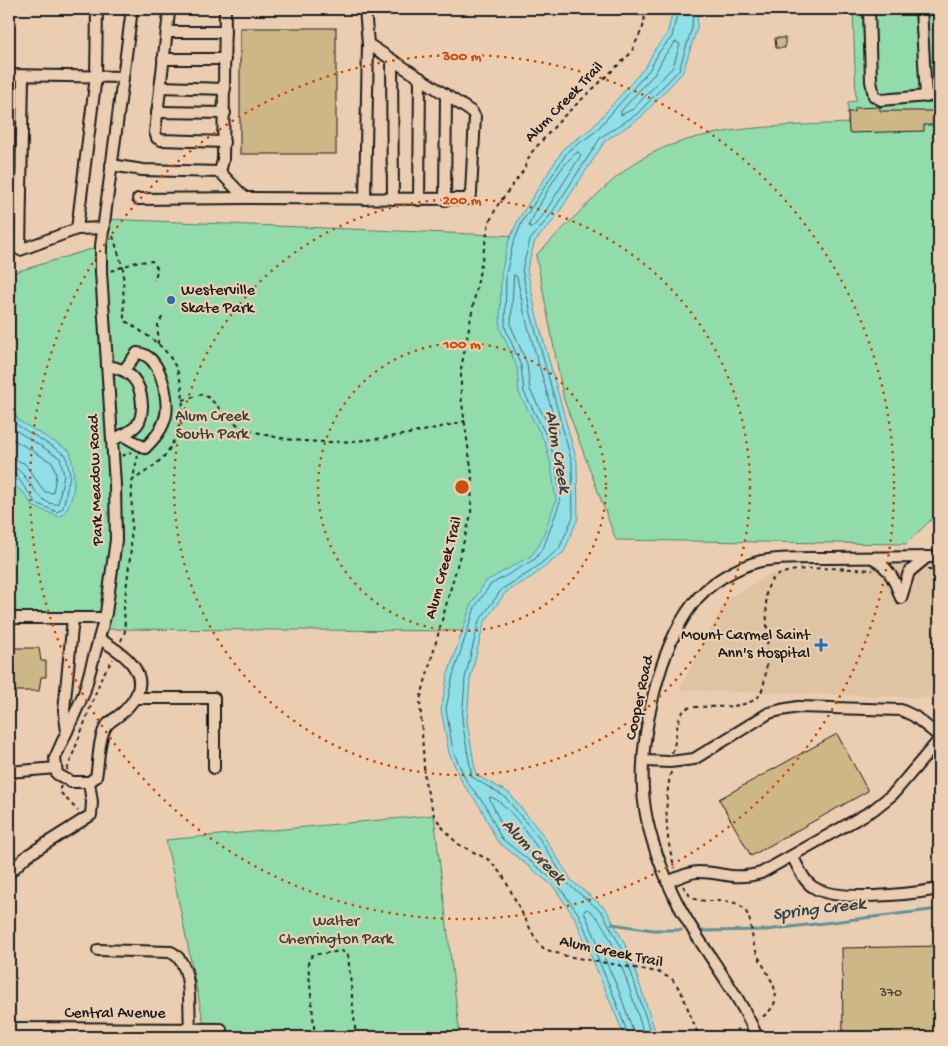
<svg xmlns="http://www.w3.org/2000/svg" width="948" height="1046" viewBox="0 0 948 1046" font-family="'Gochi Hand',sans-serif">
	<rect width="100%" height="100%" fill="#ebceb2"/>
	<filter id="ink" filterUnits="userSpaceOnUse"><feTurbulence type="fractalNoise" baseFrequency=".02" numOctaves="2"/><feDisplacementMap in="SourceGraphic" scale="10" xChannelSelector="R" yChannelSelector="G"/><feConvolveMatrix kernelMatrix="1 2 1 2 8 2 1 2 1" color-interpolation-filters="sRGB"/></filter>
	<g filter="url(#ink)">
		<!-- built -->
		<polygon fill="#dec4a2" points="939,562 939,698 679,690 726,599 771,574"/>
		<!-- green -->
		<g fill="#92dcac" stroke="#577c64">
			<path d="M853,9H939V512L906,544L616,540L564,400L536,255C565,228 593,196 624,171C681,124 778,127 848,123V102L856,101Z"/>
			<polygon points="105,219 521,236 566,504 548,555 496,590 473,631 101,629 105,613 9,614 9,274 101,246"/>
			<polygon points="434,815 460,1037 210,1037 205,1029 166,840"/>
		</g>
		<!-- water -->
		<g fill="#8edfe7" stroke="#609196">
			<polygon points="673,9 698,9 697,28 683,72 640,118 605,141 554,220 535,241 527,269 536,313 577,462 578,518 564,552 533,576 505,593 484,623 470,680 467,721 476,775 509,793 543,835 572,881 606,909 629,952 657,1037 625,1037 575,918 553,886 497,841 481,808 463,784 449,753 441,709 448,674 471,605 486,581 531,556 540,544 556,501 551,465 545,442 519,393 517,367 500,328 501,274 508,243 518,220 564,148 592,128 646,66 655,49 667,35"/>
			<path d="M9,405L19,421L70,451C75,473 78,501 60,517L32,506L24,493L16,487L9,473Z"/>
		</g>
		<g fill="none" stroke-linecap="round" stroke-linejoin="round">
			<!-- shore -->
			<g stroke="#4a6a6d" stroke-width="1">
				<polygon points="676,42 680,44 673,67 633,109 621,115 621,111 655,73 665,55"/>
				<path d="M578,152L581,155L544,214L533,227H530L529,224C541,204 559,164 578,152Z"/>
				<polygon points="514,275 517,277 525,316 558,432 556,435 553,434 530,390 527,364 511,326"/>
				<polyline points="9,415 17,425 66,455 70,475 63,508 57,512 36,503 15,474 9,472"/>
				<path d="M9,426L60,458L64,475L58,504C35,507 28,467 9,466"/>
				<polyline points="9,437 53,463 56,475 53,493 45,492 24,463 9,458"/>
				<path d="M490,797C506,799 535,844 544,858L543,861H540L506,834L490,800Z"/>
				<polyline points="629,1037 613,994 579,915 556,882 501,838 486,806 467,782 453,751 446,709 453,675 475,607 490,585 535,559 544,546 560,502 556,464 549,441 524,392 521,366 505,327 506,274 513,244 522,222 568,151 595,132 650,69 659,52 672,37 678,9"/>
				<path d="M635,1037L619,991L584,912L586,909C611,917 636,1011 645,1037"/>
				<polyline points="652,1037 625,954 602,912 569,885 539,838 505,797 472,777 462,721 465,678 479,621 502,589 530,572 559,549 573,517 572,462 531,314 522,270 530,240 549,217 601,137 637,114 679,70 692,28 693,9"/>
			</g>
			<!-- stream -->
			<g stroke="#609196" stroke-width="3">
				<polyline points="612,924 653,930 681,930"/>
				<polyline points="701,931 766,930 939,909"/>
			</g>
		</g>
		<!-- building -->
		<g fill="#ceb787" stroke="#1c1c1c">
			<rect x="240" y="28" width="96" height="126"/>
			<polygon points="775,38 785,38 785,48 776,48"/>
			<polygon points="880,107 880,111 939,111 939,125 924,125 924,131 849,133 848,112 855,112 855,108"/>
			<polygon points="9,648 39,648 41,661 46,661 46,677 41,677 39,691 9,691"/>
			<polygon points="837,734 868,791 751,856 719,799"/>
			<polygon points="939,946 939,1037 843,1037 842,948"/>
		</g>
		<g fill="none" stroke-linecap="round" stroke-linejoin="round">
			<defs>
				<g id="minor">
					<polyline points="172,9 169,13 155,132 157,138 161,140 224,142"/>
					<polyline points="869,9 871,81 874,96 881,100 939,95"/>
					<polyline points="921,9 926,97"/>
					<polyline points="167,32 225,32"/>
					<polyline points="163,59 225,59"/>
					<polyline points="392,62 393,199"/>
					<polyline points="9,75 123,77"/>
					<polyline points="23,76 20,250 77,229 104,228"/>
					<polyline points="160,87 225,89"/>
					<polyline points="157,112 225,113"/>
					<polyline points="111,165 143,170 220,172 245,198 467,199 471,193 475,117 472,112 368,44 365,9"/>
					<polyline points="220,172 223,160 225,9"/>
					<polyline points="138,199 245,198"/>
					<polyline points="365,199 368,44"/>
					<polyline points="419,200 420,78"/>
					<polyline points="445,200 446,95"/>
					<polyline points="77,229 96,76 97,9"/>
					<path d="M107,366C131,369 141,382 142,405C142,411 141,420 137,425C133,430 123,435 117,438"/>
					<path d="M122,435L145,448C155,438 163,429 166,415C169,396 160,354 137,353L124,370"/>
					<path d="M873,558C888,567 895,580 900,596"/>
					<polyline points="901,598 909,572 927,557"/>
					<polyline points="9,618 104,618"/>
					<polyline points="136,698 214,698 214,768"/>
					<polyline points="67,731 64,710 73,618"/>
					<polyline points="645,761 670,762 694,759 769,713 781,710 798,707 901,710 914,716 939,736"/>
					<polyline points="9,772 56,768"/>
					<polyline points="89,782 71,782 57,774 55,758 84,693 106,613 116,540 115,485 101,272 101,246 132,9"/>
					<path d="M89,782L96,777C99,763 98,737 107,725C112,719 122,715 127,708C157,677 126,654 99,639"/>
					<path d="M792,856C798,866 803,881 813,887C837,903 911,894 939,889"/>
					<polyline points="9,873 28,855 91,815 92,802 89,782"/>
					<path d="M667,882C676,879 688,872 698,872C723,872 733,881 761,873L873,810L893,794L939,740"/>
					<path d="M98,950L171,952C194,964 188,1006 190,1029"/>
					<polyline points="9,1028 221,1029"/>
					<path d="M757,1037C734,981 689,936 667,880C655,852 644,819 643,789C640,734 659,649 692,605C707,584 736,567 761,561C783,557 807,558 829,558C866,558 903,557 939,557"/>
				</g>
			</defs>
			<!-- minor casing -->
			<use href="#minor" stroke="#1c1c1c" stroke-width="14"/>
			<!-- path -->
			<g stroke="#1c1c1c" stroke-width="2" stroke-dasharray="4 4" stroke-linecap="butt">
				<polyline points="646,9 643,27 631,53 563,117 531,153 523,171 497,206 489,223 461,369 461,396 472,475 471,515 420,700 425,782 434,815 445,831 458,844 489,860 503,876 535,938 544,949 566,956 658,972 672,979 681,991 699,1037"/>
				<path d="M113,236L123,268L124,320C139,330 156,340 167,353C190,382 186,425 166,454C158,464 144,473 133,480"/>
				<polyline points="111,271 136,262 152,261 158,269 154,280"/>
				<polyline points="158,344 158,324 163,316"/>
				<path d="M183,400L203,394C217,402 226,419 240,426C307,455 397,439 465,421"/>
				<polyline points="122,456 131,452"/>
				<polyline points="928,570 939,570"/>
				<polyline points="121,641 125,631 124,607 131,549 132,483 138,455"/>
				<path d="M672,753C678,737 674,721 686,708C705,705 725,709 744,704C748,703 755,700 758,697C772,681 766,616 766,594C768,587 769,582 775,577C794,564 849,569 873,570"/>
				<polyline points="67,770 102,676 113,659"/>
				<path d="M671,772C664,802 665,839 675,868"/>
				<polyline points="61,786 59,791 78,811"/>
				<path d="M683,886C686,890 689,896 693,898C707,905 729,896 742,907C754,918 750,938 756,951C766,976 793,999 759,1019"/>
				<polyline points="315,1037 308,963 312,955 342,951 348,955 356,1037"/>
				<polyline points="721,1037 741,1028"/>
			</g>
			<!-- minor -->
			<use href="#minor" stroke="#ebceb2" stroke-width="10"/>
		</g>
	</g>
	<!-- distance rings -->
	<g fill="none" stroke="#c9500e" stroke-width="2.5" stroke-dasharray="2.5 5">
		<circle cx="462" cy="487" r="144"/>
		<circle cx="462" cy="487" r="288"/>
		<circle cx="462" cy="487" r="432"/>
	</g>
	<!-- markers -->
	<g fill="#1f6fb2" stroke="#ebceb2" stroke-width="2">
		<circle cx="171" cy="300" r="5"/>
		<path d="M818.5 637.5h5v5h5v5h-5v5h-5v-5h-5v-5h5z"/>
	</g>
	<g text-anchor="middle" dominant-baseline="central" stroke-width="4.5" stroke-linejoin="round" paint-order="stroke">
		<!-- number labels -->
		<g font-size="14" fill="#484337">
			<text x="891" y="993">370</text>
		</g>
		<!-- street labels -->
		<g font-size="16" fill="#1c1c1c" stroke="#ebceb2">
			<text transform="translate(565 103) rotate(-46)">Alum Creek Trail</text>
			<text transform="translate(97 480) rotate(-92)">Park Meadow Road</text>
			<text transform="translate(445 568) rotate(-75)">Alum Creek Trail</text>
			<text transform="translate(641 698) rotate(-78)">Cooper Road</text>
			<text transform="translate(611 953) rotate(12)">Alum Creek Trail</text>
			<text x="115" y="1014">Central Avenue</text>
		</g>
		<!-- poi labels -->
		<g font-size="16" fill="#1c1c1c" stroke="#ebceb2" text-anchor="start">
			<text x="181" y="291">Westerville<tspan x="181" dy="18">Skate Park</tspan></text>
			<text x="810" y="636" text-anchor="end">Mount Carmel Saint<tspan x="810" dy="18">Ann's Hospital</tspan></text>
		</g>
		<!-- park labels -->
		<g font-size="16" fill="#344239" stroke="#ebceb2">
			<text x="212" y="417">Alum Creek<tspan x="212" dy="18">South Park</tspan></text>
			<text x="336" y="922">Walter<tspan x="336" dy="18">Cherrington Park</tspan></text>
		</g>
		<!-- water labels -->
		<g font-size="18" font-style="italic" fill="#334345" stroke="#ebceb2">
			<text transform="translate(557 452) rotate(80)">Alum Creek</text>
			<text transform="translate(533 852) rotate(46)">Alum Creek</text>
			<text transform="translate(819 910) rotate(-7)">Spring Creek</text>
		</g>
	</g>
	<circle cx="462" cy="487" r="8" fill="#c9500e" stroke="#ebceb2" stroke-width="2.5"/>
	<g font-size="15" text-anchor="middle" font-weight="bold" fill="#c9500e" stroke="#ebceb2" stroke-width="4.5" stroke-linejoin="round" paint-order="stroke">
		<text x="462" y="60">300 m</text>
		<text x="462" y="204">200 m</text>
		<text x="462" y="348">100 m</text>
	</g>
	<!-- margin -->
	<rect width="948" height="1046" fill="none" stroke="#ebceb2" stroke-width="30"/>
	<rect x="15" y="15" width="918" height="1016" fill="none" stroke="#1c1c1c" stroke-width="2" filter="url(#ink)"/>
</svg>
